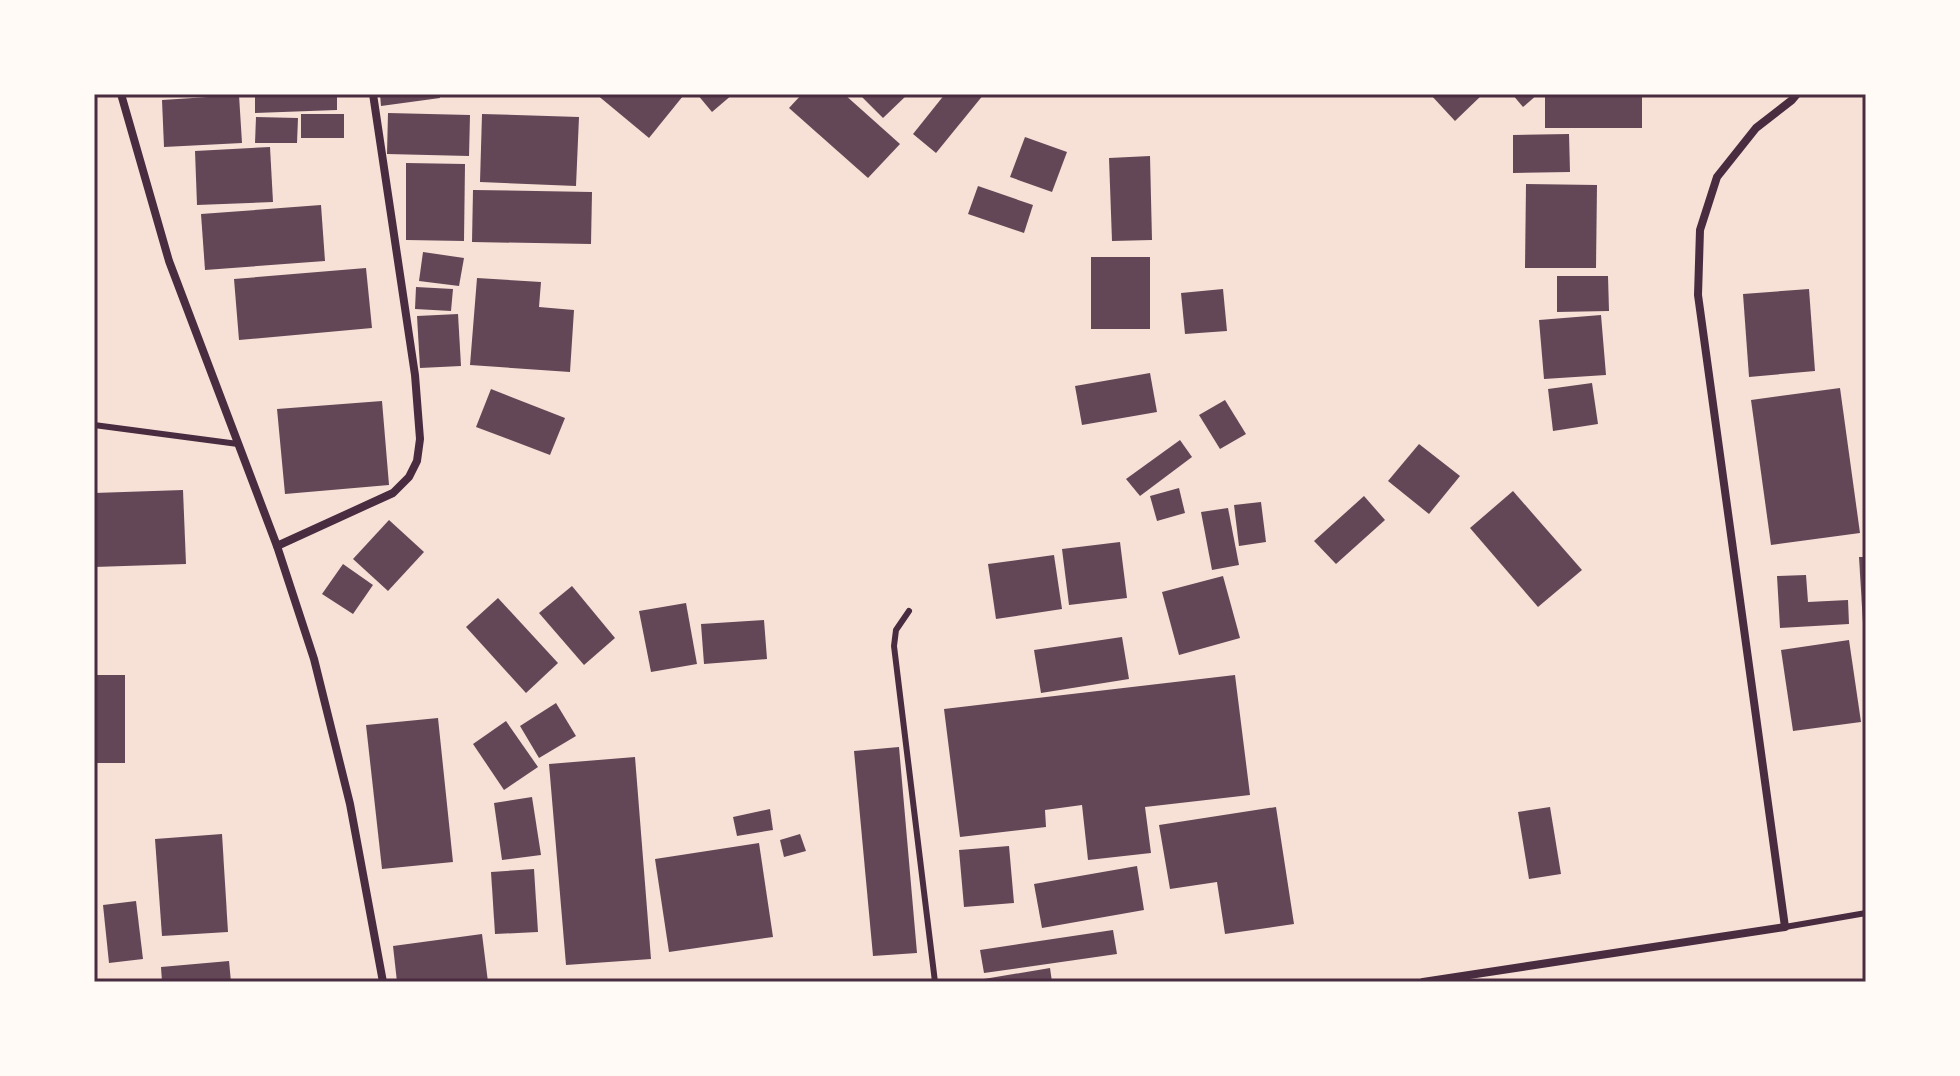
<svg xmlns="http://www.w3.org/2000/svg" width="1960" height="1076" viewBox="0 0 1960 1076" font-family="'Nunito Sans',sans-serif">
	<rect width="100%" height="100%" fill="#f7e1d7"/>
	<!-- building -->
	<g fill="#644757">
		<polygon points="255,94 337,94 337,110 255,113"/>
		<polygon points="380,94 439,94 440,98 381,106"/>
		<polygon points="596,94 681,94 683,96 649,138"/>
		<polygon points="697,94 733,94 712,112"/>
		<polygon points="802,94 844,94 900,144 868,178 789,108"/>
		<polygon points="859,94 908,94 883,118"/>
		<polygon points="945,94 984,94 936,153 913,134"/>
		<polygon points="1430,94 1483,94 1455,121"/>
		<polygon points="1512,94 1538,94 1523,107"/>
		<polygon points="239,95 242,143 164,147 162,100"/>
		<rect x="1545" y="96" width="97" height="32"/>
		<polygon points="388,113 470,115 469,156 387,154"/>
		<rect x="301" y="114" width="43" height="24"/>
		<polygon points="482,114 579,117 576,186 480,182"/>
		<polygon points="256,117 298,118 297,143 255,143"/>
		<polygon points="1569,134 1570,172 1513,173 1513,135"/>
		<polygon points="1025,137 1067,152 1052,192 1010,177"/>
		<polygon points="270,147 273,202 197,205 195,151"/>
		<polygon points="1150,156 1152,240 1112,241 1109,158"/>
		<polygon points="406,163 465,164 464,241 406,240"/>
		<polygon points="1526,184 1597,185 1596,268 1525,268"/>
		<polygon points="978,186 1033,205 1024,233 968,214"/>
		<polygon points="473,190 592,192 591,244 472,242"/>
		<polygon points="321,205 325,261 205,270 201,214"/>
		<polygon points="423,252 464,258 459,286 419,281"/>
		<rect x="1091" y="257" width="59" height="72"/>
		<polygon points="366,268 372,328 239,340 234,279"/>
		<polygon points="1557,276 1608,276 1609,311 1557,312"/>
		<polygon points="477,278 541,282 539,307 574,310 570,372 470,365"/>
		<polygon points="416,287 453,289 451,311 415,309"/>
		<polygon points="1223,289 1227,331 1185,334 1181,293"/>
		<polygon points="1809,289 1815,371 1749,377 1743,294"/>
		<polygon points="458,314 461,366 420,368 417,316"/>
		<polygon points="1601,315 1606,375 1544,379 1539,320"/>
		<polygon points="1150,373 1157,412 1082,425 1075,386"/>
		<polygon points="1592,383 1598,424 1553,431 1548,389"/>
		<polygon points="1840,388 1860,533 1771,545 1751,400"/>
		<polygon points="491,389 565,418 550,455 476,427"/>
		<polygon points="1225,400 1246,434 1220,449 1199,415"/>
		<polygon points="382,401 389,485 285,494 277,409"/>
		<polygon points="1180,440 1192,457 1140,496 1126,479"/>
		<polygon points="1419,444 1460,476 1429,514 1388,481"/>
		<polygon points="1179,488 1185,513 1157,521 1150,496"/>
		<polygon points="183,490 186,564 94,567 94,493"/>
		<polygon points="1513,491 1582,570 1538,607 1470,528"/>
		<polygon points="1364,496 1385,520 1336,564 1314,541"/>
		<polygon points="1261,502 1266,542 1239,546 1234,505"/>
		<polygon points="1228,508 1239,565 1212,570 1201,512"/>
		<polygon points="389,520 424,552 388,591 353,559"/>
		<polygon points="1120,542 1127,598 1069,605 1062,549"/>
		<polygon points="1054,555 1062,609 996,619 988,564"/>
		<polygon points="1859,557 1866,557 1866,640 1864,640"/>
		<polygon points="343,564 373,585 353,614 322,594"/>
		<polygon points="1806,575 1808,602 1848,600 1849,624 1780,628 1777,576"/>
		<polygon points="1223,576 1240,638 1179,655 1162,592"/>
		<polygon points="572,586 615,638 584,665 539,613"/>
		<polygon points="498,598 558,663 526,693 466,627"/>
		<polygon points="686,603 697,664 651,672 639,611"/>
		<polygon points="764,620 767,659 704,664 701,624"/>
		<polygon points="1122,637 1129,679 1041,693 1034,650"/>
		<polygon points="1849,640 1861,722 1793,731 1781,650"/>
		<rect x="94" y="675" width="31" height="88"/>
		<polygon points="1235,675 1250,795 1145,807 1151,853 1088,860 1082,805 1045,810 1046,827 960,837 944,709"/>
		<polygon points="556,703 576,736 539,758 520,726"/>
		<polygon points="438,718 453,862 382,869 366,725"/>
		<polygon points="506,721 538,767 504,790 473,744"/>
		<polygon points="899,747 917,953 873,956 854,751"/>
		<polygon points="635,757 651,959 566,965 549,764"/>
		<polygon points="532,797 541,855 502,860 494,803"/>
		<polygon points="1276,807 1294,924 1225,934 1217,882 1170,889 1159,825"/>
		<polygon points="1550,807 1561,874 1529,879 1518,812"/>
		<polygon points="770,809 773,830 737,836 733,817"/>
		<polygon points="222,834 228,932 162,936 155,839"/>
		<polygon points="800,834 806,851 784,857 780,840"/>
		<polygon points="759,843 773,937 669,952 655,859"/>
		<polygon points="1009,846 1014,903 964,907 959,850"/>
		<polygon points="1137,866 1144,910 1042,928 1034,884"/>
		<polygon points="534,869 538,932 495,934 491,872"/>
		<polygon points="136,901 143,959 109,963 103,905"/>
		<polygon points="1113,930 1117,954 984,973 980,950"/>
		<polygon points="482,934 488,982 397,982 393,946"/>
		<polygon points="229,961 231,982 162,982 161,967"/>
		<polygon points="1050,968 1052,982 978,982 978,980"/>
	</g>
	<g fill="none" stroke-linecap="round" stroke-linejoin="round">
		<!-- service -->
		<g stroke="#4a2c40" stroke-width="6">
			<polyline points="94,425 238,444"/>
			<polyline points="909,611 896,630 894,646 935,982"/>
			<polyline points="1785,927 1866,913"/>
		</g>
		<!-- minor -->
		<g stroke="#4a2c40" stroke-width="8">
			<polyline points="121,94 169,261 277,546 314,659 350,804 383,982"/>
			<polyline points="277,546 393,493 409,477 417,461 420,439 415,375 373,94"/>
			<polyline points="1423,982 1785,927 1698,295 1700,230 1717,177 1756,128 1792,100 1797,94"/>
		</g>
	</g>
	<!-- border -->
	<rect width="1960" height="1076" fill="none" stroke="#fffaf5" stroke-width="192"/>
	<rect x="96" y="96" width="1768" height="884" fill="none" stroke="#4a2c40" stroke-width="3"/>
</svg>
